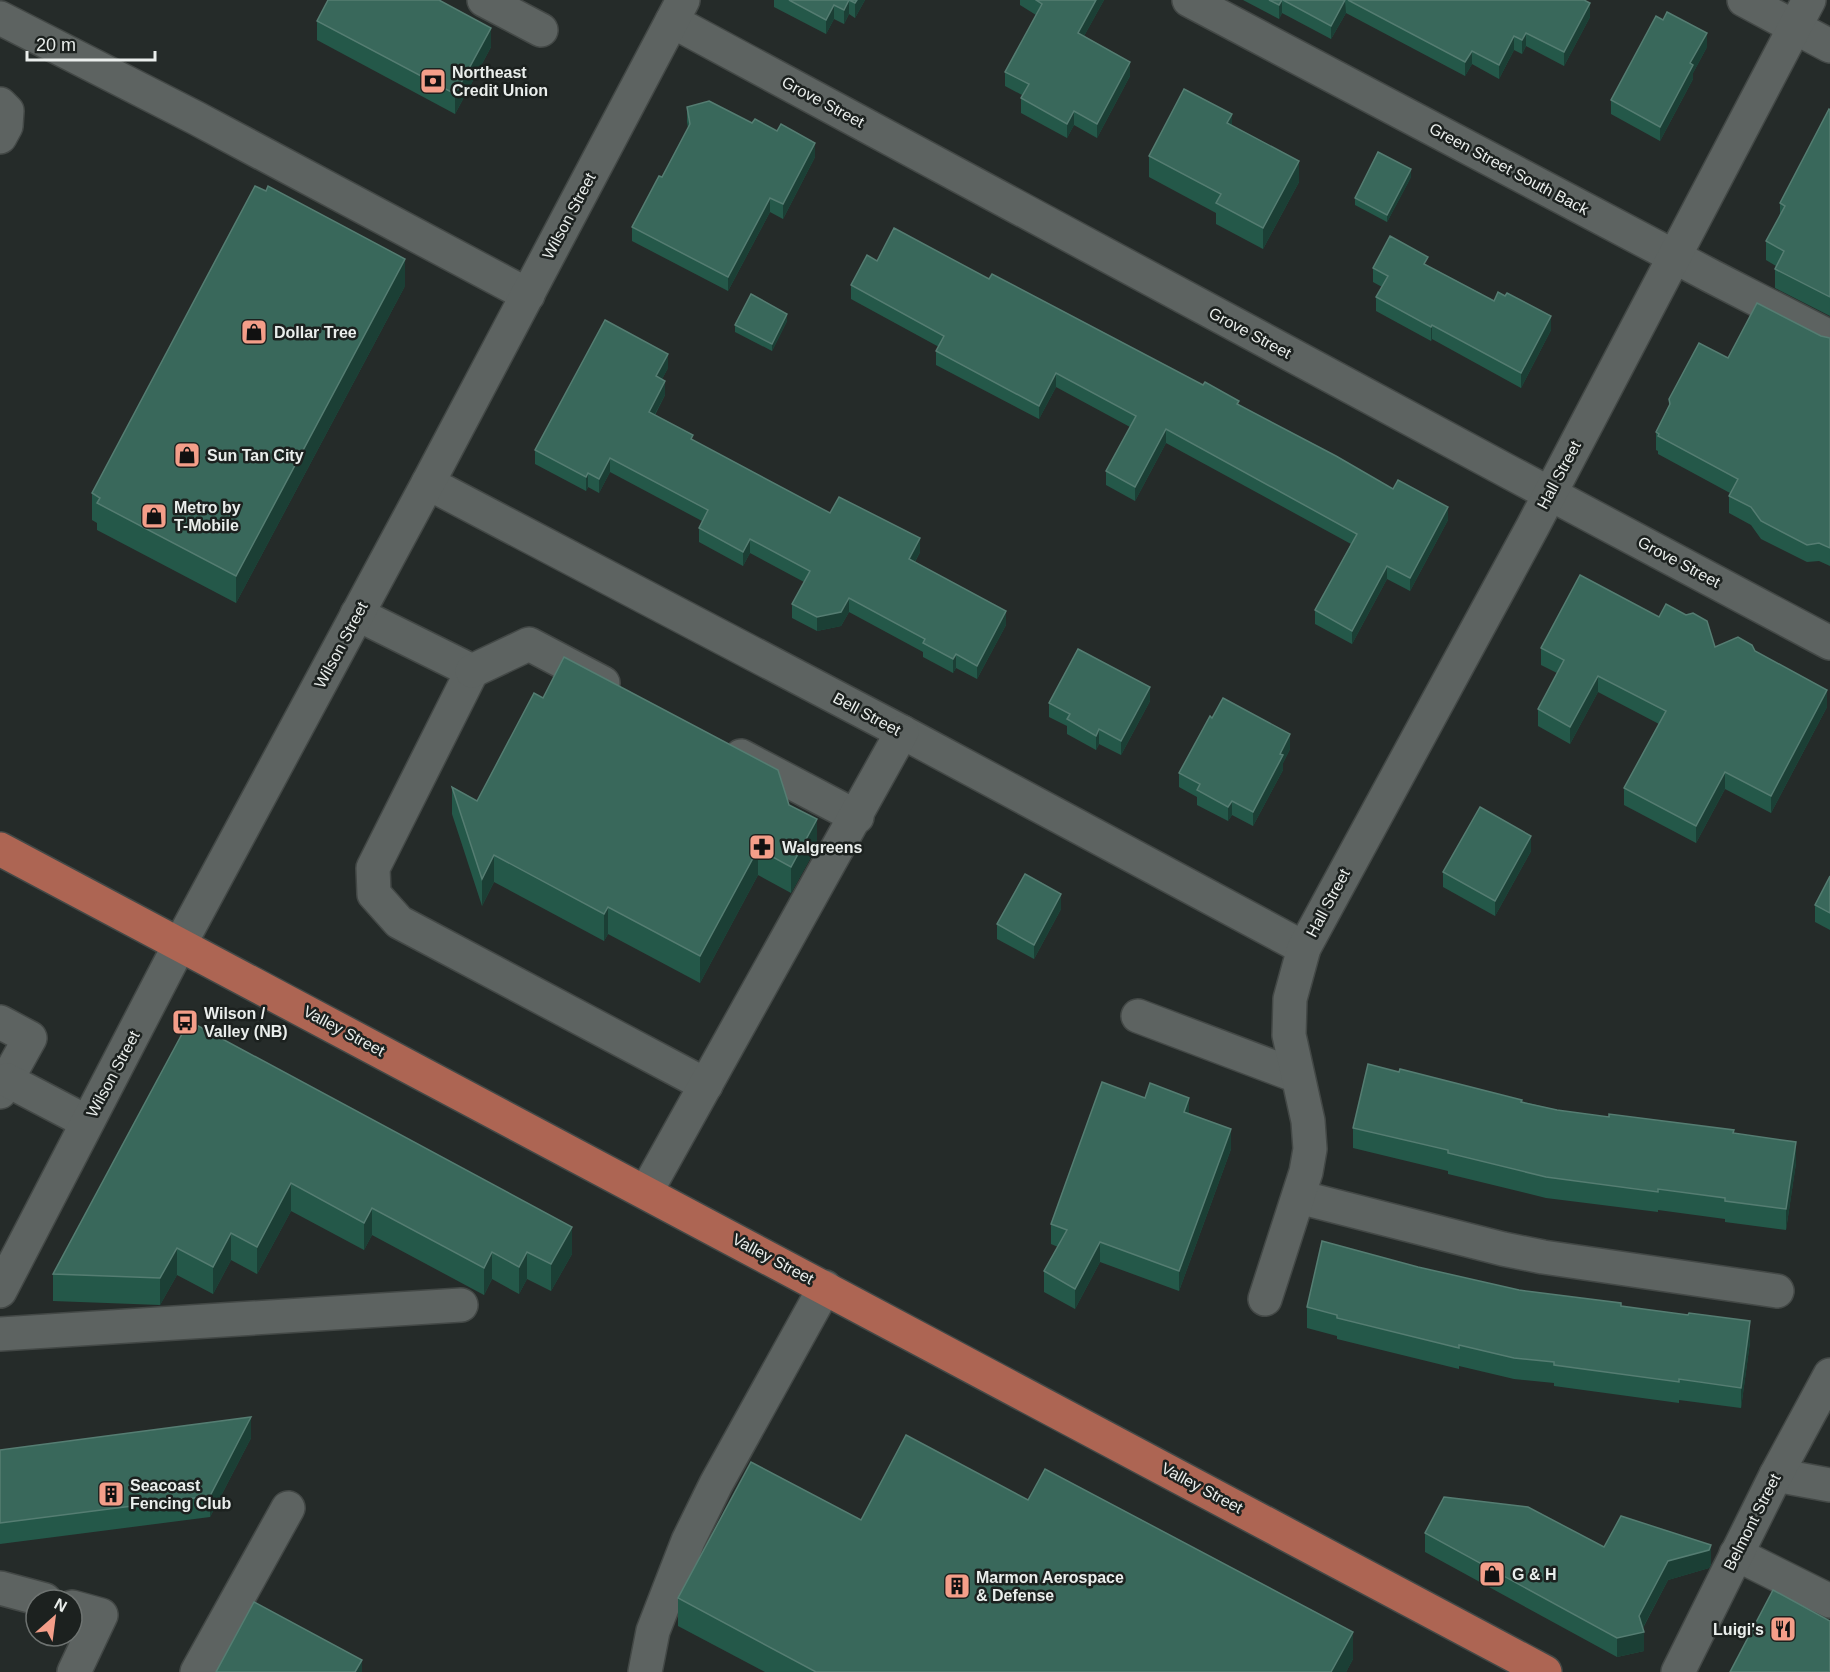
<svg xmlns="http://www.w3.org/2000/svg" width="1830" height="1672" viewBox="0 0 1830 1672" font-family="Helvetica,sans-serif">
	<rect width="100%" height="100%" fill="#252b29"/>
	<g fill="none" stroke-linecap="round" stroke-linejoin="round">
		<defs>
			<g id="minor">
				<polyline points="484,0 541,30"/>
				<polyline points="1189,0 1711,276 1830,337"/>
				<polyline points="1744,0 1830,46"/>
				<polyline points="0,18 196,118 528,295"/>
				<polyline points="672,21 1509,472 1830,643"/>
				<polyline points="0,104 7,111 6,126 0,137"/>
				<polyline points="428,483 902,732 1304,948"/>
				<polyline points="357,614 472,671 373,868 374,894 399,922 706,1085"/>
				<polyline points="472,671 529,644 603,683"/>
				<polyline points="741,756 857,817"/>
				<polyline points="1138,1016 1297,1076"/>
				<polyline points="0,1022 30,1038 0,1092"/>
				<polyline points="7,1080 87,1122"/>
				<polyline points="646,1192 902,732"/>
				<polyline points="1299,1197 1503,1249 1543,1257 1777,1291"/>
				<polyline points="0,1291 180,944 428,483 683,0"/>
				<polyline points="1265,1299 1306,1172 1310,1149 1308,1121 1289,1035 1290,999 1304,948 1533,526 1809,0"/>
				<polyline points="0,1334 461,1305"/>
				<polyline points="1776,1475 1830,1485"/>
				<polyline points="1736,1554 1830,1601"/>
				<polyline points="0,1588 45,1600"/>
				<polyline points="72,1607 101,1615 74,1672"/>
				<polyline points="197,1672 288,1508"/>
				<polyline points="645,1672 653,1631 688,1541 716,1484 825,1287"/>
				<polyline points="1678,1672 1776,1475 1830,1375"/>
			</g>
			<polyline id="major" points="0,849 1545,1672"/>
		</defs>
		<!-- minor casing -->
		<use href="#minor" stroke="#434846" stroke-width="36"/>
		<!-- major casing -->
		<use href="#major" stroke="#434846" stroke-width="36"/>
		<!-- minor -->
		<use href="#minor" stroke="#5d6361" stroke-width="33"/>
		<!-- major -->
		<use href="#major" stroke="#ad6553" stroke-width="33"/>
	</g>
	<!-- wall -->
	<g fill="#245849">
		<polygon points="774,0 865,0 855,18 849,14 844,24 834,19 826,34 774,7"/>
		<polygon points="1020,0 1104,0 1084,36 1130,76 1097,138 1074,125 1067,138 1021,113 1021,98 1022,95 1005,86 1005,72 1036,15 1020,5"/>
		<polygon points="1243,0 1584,0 1590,17 1564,66 1526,46 1522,54 1514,50 1499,79 1472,64 1465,76 1346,13 1331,39 1282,13 1279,19"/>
		<polygon points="317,21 491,47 455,114 317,40"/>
		<polygon points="1707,47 1693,73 1693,79 1660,141 1611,114 1611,100"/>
		<polygon points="687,107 815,157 783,219 770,212 728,291 632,241 632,227 662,177 688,128 687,122"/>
		<polygon points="1830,110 1830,316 1775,288 1775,269 1776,266 1766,260 1766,241 1780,215 1780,203"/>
		<polygon points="1232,125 1299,182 1263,249 1216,224 1216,213 1149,177 1149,156"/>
		<polygon points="1411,177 1387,222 1355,205 1355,198"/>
		<polygon points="877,261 989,279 1239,405 1448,520 1410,591 1387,579 1352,644 1315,624 1315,610 1351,544 1166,443 1135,501 1106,485 1106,471 1130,427 1056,387 1039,419 936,365 936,351 939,347 851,299 851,285"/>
		<polygon points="1428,266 1551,330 1521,388 1432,339 1431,341 1376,311 1376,297 1382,287 1373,282 1373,268"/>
		<polygon points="405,286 236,603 97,530 97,523 92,520 92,493"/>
		<polygon points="787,321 772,351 735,332 735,325"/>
		<polygon points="1821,336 1830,338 1830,566 1819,561 1807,562 1761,539 1751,525 1729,513 1729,496 1730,493 1658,454 1658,451 1656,450 1656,432 1669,406 1669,399 1728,358"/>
		<polygon points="668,368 662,379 665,395 655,415 693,440 830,513 920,552 915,562 1006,625 977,679 956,668 953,673 923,657 923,652 849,612 841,626 817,631 792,618 792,604 804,582 750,553 743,566 699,542 699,528 702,521 610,472 599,493 588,487 586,491 535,464 535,450"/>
		<polygon points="1715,647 1755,651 1827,707 1771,813 1725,789 1696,843 1624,805 1624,788 1659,724 1598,692 1570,744 1538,726 1538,709 1557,673 1541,665 1541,648"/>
		<polygon points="543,698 789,805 817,846 791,893 758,875 700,983 608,934 604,941 494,882 482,906 452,814 452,787 477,801"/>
		<polygon points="1150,701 1121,755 1099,744 1096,750 1067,734 1067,726 1049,717 1049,703"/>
		<polygon points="1290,749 1283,763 1283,770 1253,826 1232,815 1228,821 1197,805 1197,797 1179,787 1179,773"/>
		<polygon points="1531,851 1495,916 1443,887 1443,872"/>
		<polygon points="1830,876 1830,930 1815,922 1815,905"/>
		<polygon points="1061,909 1034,959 997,939 997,924"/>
		<polygon points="189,1021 572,1254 551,1291 527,1279 519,1294 492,1279 484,1295 372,1235 364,1250 291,1211 257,1274 231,1260 213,1294 177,1275 160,1305 53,1301 53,1274"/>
		<polygon points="1399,1072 1557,1110 1734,1134 1796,1163 1786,1230 1725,1222 1725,1219 1658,1210 1658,1212 1546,1198 1448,1174 1448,1171 1353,1148 1353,1128"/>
		<polygon points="1189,1113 1231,1149 1179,1291 1100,1262 1075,1309 1044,1292 1044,1271 1058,1247 1051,1244 1051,1224"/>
		<polygon points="1418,1267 1519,1290 1621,1306 1750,1342 1741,1408 1679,1400 1679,1403 1554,1386 1554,1383 1514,1379 1459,1366 1459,1369 1337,1339 1337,1336 1307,1328 1307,1307"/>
		<polygon points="251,1438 210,1517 0,1544 0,1450"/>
		<polygon points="1028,1500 1353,1659 1346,1672 765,1672 678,1626 678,1598 861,1520"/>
		<polygon points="1425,1533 1604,1547 1711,1564 1709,1568 1668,1580 1643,1628 1644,1651 1617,1657 1425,1552"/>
	</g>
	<!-- shaded-wall -->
	<g fill="#1b3f35">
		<polygon points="849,0 849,14 844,24 844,10"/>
		<polygon points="857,0 865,0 855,18 855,3"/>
		<polygon points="1096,0 1104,0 1078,47 1078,33"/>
		<polygon points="1282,0 1282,13 1279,19 1279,5"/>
		<polygon points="1345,0 1346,13 1331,39 1331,26"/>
		<polygon points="1590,3 1590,17 1564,66 1564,52"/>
		<polygon points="834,5 834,19 826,34 826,20"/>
		<polygon points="491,28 491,47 455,114 455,94"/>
		<polygon points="1526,33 1526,46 1522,54 1522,40"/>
		<polygon points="1707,33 1707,47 1693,73 1693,79 1660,141 1660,127 1690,63"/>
		<polygon points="1514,36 1514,50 1499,79 1499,65"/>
		<polygon points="1472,51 1472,64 1465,76 1465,62"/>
		<polygon points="1130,62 1130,76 1097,138 1097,124"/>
		<polygon points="1074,111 1074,125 1067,138 1067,124"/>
		<polygon points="1232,114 1232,135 1227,123"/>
		<polygon points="815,143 815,157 783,219 783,204"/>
		<polygon points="1299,161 1299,182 1263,249 1263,228"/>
		<polygon points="1411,169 1411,177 1387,222 1387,215"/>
		<polygon points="770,198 770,212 728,291 728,277"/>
		<polygon points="405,259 405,286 236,603 236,576"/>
		<polygon points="787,314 787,321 772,351 772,344"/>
		<polygon points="1551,316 1551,330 1521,388 1521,373"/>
		<polygon points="1432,325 1432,339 1431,341 1431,327"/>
		<polygon points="668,354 668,368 656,390 656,376"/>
		<polygon points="1056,373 1056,387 1039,419 1039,406"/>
		<polygon points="665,381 665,395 649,425 649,412"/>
		<polygon points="1166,429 1166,443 1135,501 1135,487"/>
		<polygon points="610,458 610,472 599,493 599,479"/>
		<polygon points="588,473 588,487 586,491 586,477"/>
		<polygon points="1448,507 1448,520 1410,591 1410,578"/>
		<polygon points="920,538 920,552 909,573 909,559"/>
		<polygon points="750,539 750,553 743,566 743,552"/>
		<polygon points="1387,566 1387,579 1352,644 1352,631"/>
		<polygon points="849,598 849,612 841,626 817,631 817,617"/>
		<polygon points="1006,611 1006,625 977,679 977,666"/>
		<polygon points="956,654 956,668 953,673 953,659"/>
		<polygon points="1598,676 1598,692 1570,744 1570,727"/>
		<polygon points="1150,687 1150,701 1121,755 1121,741"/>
		<polygon points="1827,690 1827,707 1771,813 1771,796"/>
		<polygon points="1099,729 1099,744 1096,750 1096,736"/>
		<polygon points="1290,734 1290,749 1283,763 1283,770 1253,826 1253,812 1280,754"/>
		<polygon points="1725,772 1725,789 1696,843 1696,826"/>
		<polygon points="1232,801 1232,815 1228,821 1228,807"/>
		<polygon points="817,819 817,846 791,893 791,867"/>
		<polygon points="1531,836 1531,851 1495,916 1495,901"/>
		<polygon points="758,849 758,875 700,983 700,956"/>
		<polygon points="494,855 494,882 482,906 482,879"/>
		<polygon points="1061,894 1061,909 1034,959 1034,945"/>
		<polygon points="608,907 608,934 604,941 604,914"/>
		<polygon points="1189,1098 1189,1118 1184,1112"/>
		<polygon points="1231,1129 1231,1149 1179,1291 1179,1271"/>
		<polygon points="1796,1142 1796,1163 1786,1230 1786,1209"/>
		<polygon points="291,1183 291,1211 257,1274 257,1247"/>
		<polygon points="372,1208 372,1235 364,1250 364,1223"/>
		<polygon points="572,1227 572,1254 551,1291 551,1264"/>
		<polygon points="231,1233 231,1260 213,1294 213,1267"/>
		<polygon points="1100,1242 1100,1262 1075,1309 1075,1289"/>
		<polygon points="177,1248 177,1275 160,1305 160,1278"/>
		<polygon points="492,1252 492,1279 484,1295 484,1268"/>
		<polygon points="527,1252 527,1279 519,1294 519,1267"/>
		<polygon points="1750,1321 1750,1342 1741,1408 1741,1388"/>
		<polygon points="251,1417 251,1438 210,1517 210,1496"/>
		<polygon points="1711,1545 1711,1564 1709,1568 1668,1580 1640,1633 1644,1632 1644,1651 1617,1657 1617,1638 1639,1616 1668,1561"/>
		<polygon points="1353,1632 1353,1659 1346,1672 1331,1672"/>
		<polygon points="362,1660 362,1672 355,1672"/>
	</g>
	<!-- building -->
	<g fill="#39685b" stroke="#557d72" stroke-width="1.5">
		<polygon points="328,0 439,0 491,28 455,94 317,21"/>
		<polygon points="789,0 857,0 855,3 849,0 844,10 834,5 826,20"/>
		<polygon points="1036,0 1096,0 1078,33 1130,62 1097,124 1074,111 1067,124 1021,98 1029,84 1005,72 1042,4"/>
		<polygon points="1269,0 1282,0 1279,5"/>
		<polygon points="1283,0 1345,0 1331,26"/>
		<polygon points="1348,0 1584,0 1590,3 1564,52 1526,33 1522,40 1514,36 1499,65 1472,51 1465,62"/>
		<polygon points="1667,12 1707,33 1690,63 1693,65 1660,127 1611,100 1656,16 1663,20"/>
		<polygon points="1184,89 1232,114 1227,123 1299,161 1263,228 1216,203 1221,194 1149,156"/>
		<polygon points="709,101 752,123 755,119 777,131 781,124 815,143 783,204 770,198 728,277 632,227 659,176 662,177 690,124 687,107"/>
		<polygon points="1829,109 1830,110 1830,297 1775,269 1784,251 1766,241 1785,206 1780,203"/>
		<polygon points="1378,152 1411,169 1387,215 1355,198"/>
		<polygon points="255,186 266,191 268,186 405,259 236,576 97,503 100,498 92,493"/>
		<polygon points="894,228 989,279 992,274 1203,385 1205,382 1239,401 1237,404 1336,456 1393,489 1398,480 1448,507 1410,578 1387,566 1352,631 1315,610 1357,534 1166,429 1135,487 1106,471 1136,416 1056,373 1039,406 936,351 944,336 851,285 867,255 877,261"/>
		<polygon points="1390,236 1428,257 1424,264 1494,301 1498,292 1505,296 1507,293 1551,316 1521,373 1432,325 1431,327 1376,297 1388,276 1373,268"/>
		<polygon points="751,294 787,314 772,344 735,325"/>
		<polygon points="1757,303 1821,336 1830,338 1830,548 1819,543 1807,545 1761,521 1751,507 1729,496 1738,479 1658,436 1659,434 1656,432 1670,404 1669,399 1699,343 1728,358"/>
		<polygon points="605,320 668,354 656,376 665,381 649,412 693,435 691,439 830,513 839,497 920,538 909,559 1006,611 977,666 956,654 953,659 923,643 925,639 849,598 841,612 817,617 792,604 810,571 750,539 743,552 699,528 708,510 610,458 599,479 588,473 586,477 535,450"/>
		<polygon points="1580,575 1659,617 1666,604 1686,615 1693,613 1707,621 1715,647 1738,637 1752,645 1755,651 1827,690 1771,796 1725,772 1696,826 1624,788 1666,711 1598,676 1570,727 1538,709 1564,660 1541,648"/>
		<polygon points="1078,649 1150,687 1121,741 1099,729 1096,736 1067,719 1070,714 1049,703"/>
		<polygon points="564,657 778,770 789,805 817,819 791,867 758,849 700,956 608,907 604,914 494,855 482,879 452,787 477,801 534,693 543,698"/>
		<polygon points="1223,698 1290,734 1280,754 1283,755 1253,812 1232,801 1228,807 1197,790 1200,784 1179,773 1210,716 1212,718"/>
		<polygon points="1480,807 1531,836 1495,901 1443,872"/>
		<polygon points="1025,874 1061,894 1034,945 997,924"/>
		<polygon points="1830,876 1830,913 1815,905"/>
		<polygon points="189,1021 572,1227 551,1264 527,1252 519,1267 492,1252 484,1268 372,1208 364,1223 291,1183 257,1247 231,1233 213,1267 177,1248 160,1278 53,1274"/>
		<polygon points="1368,1064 1399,1072 1400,1069 1522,1100 1521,1102 1557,1110 1609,1117 1609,1114 1734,1130 1733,1133 1796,1142 1786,1209 1725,1201 1725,1198 1658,1189 1658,1192 1546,1177 1448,1153 1448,1150 1353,1128"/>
		<polygon points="1102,1082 1145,1098 1150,1083 1189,1098 1184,1112 1231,1129 1179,1271 1100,1242 1075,1289 1044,1271 1067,1230 1051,1224"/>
		<polygon points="1322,1241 1418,1267 1519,1290 1621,1303 1621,1306 1688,1315 1689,1313 1750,1321 1741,1388 1679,1379 1679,1382 1554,1365 1554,1362 1514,1358 1459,1345 1459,1348 1337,1318 1337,1315 1307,1307"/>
		<polygon points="251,1417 210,1496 0,1523 0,1450"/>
		<polygon points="906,1435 1028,1500 1045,1469 1353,1632 1331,1672 816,1672 678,1598 751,1462 861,1520"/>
		<polygon points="1444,1497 1528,1507 1604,1547 1621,1516 1711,1545 1709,1550 1668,1561 1639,1616 1644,1632 1617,1638 1425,1533"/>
		<polygon points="1773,1590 1830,1621 1830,1672 1730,1672"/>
		<polygon points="254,1602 362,1660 355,1672 216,1672"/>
	</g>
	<!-- icons -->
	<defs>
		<symbol id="bank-square" viewBox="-11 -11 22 22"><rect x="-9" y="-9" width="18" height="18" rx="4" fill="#f49e89" stroke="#1c211f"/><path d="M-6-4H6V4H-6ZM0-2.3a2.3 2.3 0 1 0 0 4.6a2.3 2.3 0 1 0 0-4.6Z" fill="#111"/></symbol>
		<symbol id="shop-square" viewBox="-11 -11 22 22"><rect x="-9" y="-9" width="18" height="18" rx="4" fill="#f49e89" stroke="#1c211f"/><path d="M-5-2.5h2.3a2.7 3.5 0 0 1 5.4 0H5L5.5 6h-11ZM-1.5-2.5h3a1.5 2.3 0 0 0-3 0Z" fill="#111"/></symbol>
		<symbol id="pharmacy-square" viewBox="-11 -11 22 22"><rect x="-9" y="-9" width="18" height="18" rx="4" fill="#f49e89" stroke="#1c211f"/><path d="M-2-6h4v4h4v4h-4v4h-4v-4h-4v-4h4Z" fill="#111"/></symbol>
		<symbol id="bus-square" viewBox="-11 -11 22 22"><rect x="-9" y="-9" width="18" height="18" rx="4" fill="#f49e89" stroke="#1c211f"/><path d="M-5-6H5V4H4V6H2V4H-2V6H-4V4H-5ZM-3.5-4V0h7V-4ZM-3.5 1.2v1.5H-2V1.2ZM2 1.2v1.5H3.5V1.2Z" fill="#111"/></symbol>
		<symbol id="building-square" viewBox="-11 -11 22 22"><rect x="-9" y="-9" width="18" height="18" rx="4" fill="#f49e89" stroke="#1c211f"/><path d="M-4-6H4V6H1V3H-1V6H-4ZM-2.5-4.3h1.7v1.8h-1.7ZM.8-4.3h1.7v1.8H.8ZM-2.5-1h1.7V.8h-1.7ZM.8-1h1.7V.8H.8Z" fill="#111"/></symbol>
		<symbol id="restaurant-square" viewBox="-11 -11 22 22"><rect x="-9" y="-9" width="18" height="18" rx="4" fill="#f49e89" stroke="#1c211f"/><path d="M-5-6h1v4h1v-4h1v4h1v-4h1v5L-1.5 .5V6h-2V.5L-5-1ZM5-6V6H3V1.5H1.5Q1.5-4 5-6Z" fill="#111"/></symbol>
	</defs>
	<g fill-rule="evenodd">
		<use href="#bank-square" x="418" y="66" width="30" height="30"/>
		<use href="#shop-square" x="239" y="317" width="30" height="30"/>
		<use href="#shop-square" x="172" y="440" width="30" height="30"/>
		<use href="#shop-square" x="139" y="501" width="30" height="30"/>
		<use href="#pharmacy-square" x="747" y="832" width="30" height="30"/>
		<use href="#bus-square" x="170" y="1007" width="30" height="30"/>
		<use href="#building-square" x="96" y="1479" width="30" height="30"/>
		<use href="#shop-square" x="1477" y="1559" width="30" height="30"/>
		<use href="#building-square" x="942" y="1571" width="30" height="30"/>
		<use href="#restaurant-square" x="1768" y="1614" width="30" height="30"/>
	</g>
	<g text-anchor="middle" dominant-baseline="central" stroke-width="5" stroke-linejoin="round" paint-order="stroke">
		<!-- poi labels -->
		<g font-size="16" font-weight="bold" fill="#eaeeec" stroke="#1c211f" text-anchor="start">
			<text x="452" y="72">Northeast<tspan x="452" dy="18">Credit Union</tspan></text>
			<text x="274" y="332">Dollar Tree</text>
			<text x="207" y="455">Sun Tan City</text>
			<text x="174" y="507">Metro by<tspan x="174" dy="18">T-Mobile</tspan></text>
			<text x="782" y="847">Walgreens</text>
			<text x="204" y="1013">Wilson /<tspan x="204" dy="18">Valley (NB)</tspan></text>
			<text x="130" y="1485">Seacoast<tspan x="130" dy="18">Fencing Club</tspan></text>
			<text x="1512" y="1574">G &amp; H</text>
			<text x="976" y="1577">Marmon Aerospace<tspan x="976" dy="18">&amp; Defense</tspan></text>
			<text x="1764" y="1629" text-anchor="end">Luigi's</text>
		</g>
		<!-- street labels -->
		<g font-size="16" fill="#eaeeec" stroke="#1c211f">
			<text transform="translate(823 102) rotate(28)">Grove Street</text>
			<text transform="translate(1509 169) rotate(28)">Green Street South Back</text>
			<text transform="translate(569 216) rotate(-62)">Wilson Street</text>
			<text transform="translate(1250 333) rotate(28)">Grove Street</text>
			<text transform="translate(1559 475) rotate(-62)">Hall Street</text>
			<text transform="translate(1679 562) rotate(28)">Grove Street</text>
			<text transform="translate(341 645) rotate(-62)">Wilson Street</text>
			<text transform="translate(867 714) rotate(28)">Bell Street</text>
			<text transform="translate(1328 903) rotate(-62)">Hall Street</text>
			<text transform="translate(344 1031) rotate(28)">Valley Street</text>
			<text transform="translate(113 1074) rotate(-62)">Wilson Street</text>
			<text transform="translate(773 1259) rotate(28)">Valley Street</text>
			<text transform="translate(1202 1488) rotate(28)">Valley Street</text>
			<text transform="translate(1752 1522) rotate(-63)">Belmont Street</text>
		</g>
	</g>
	<!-- north arrow -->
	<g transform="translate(54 1618) rotate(28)"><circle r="28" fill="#1c211f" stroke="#6e7371" stroke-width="1.5"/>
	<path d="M0-4.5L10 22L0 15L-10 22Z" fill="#f49e89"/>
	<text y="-9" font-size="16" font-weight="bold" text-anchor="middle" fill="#eaeeec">N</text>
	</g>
	<!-- scale -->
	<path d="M27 51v9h128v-9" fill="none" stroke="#eaeeec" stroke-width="3"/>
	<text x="36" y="51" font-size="18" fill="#eaeeec" stroke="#1c211f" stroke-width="4.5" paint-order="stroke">20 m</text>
</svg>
